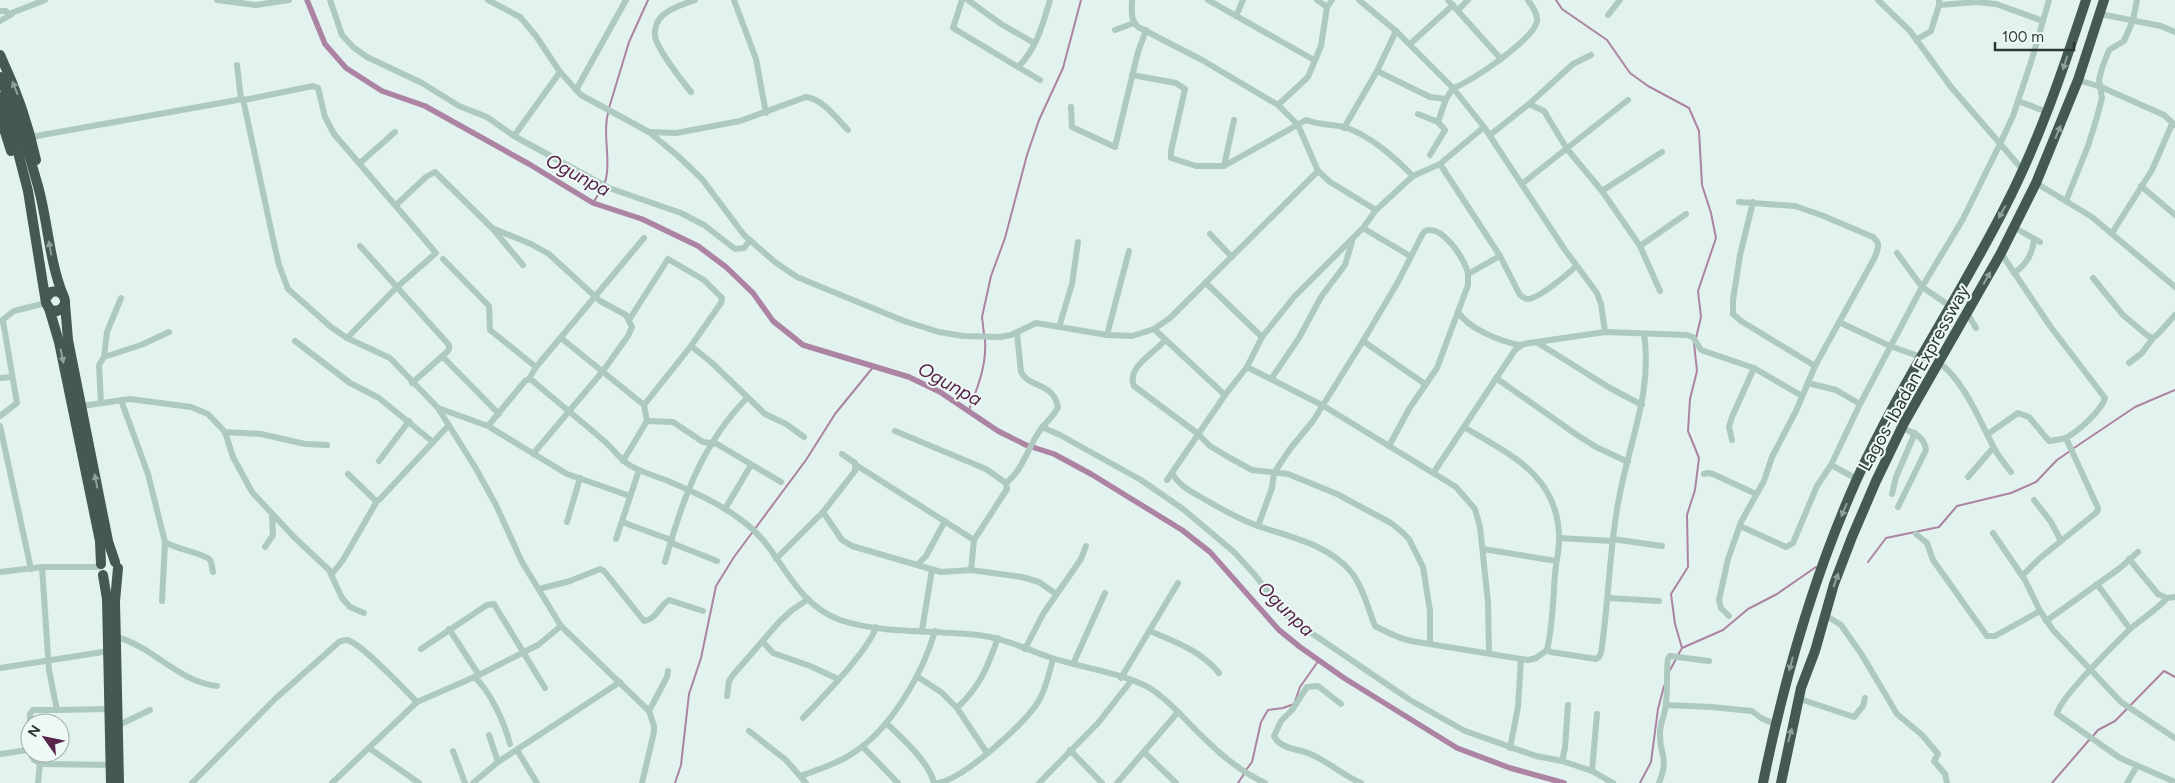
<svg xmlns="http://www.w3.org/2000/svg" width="2175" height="783" viewBox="0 0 2175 783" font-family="Figtree,sans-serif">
	<rect width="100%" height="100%" fill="#e2f2ee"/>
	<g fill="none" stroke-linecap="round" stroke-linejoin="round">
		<!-- stream -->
		<g stroke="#ac83a2" stroke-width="2">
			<polyline points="1556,0 1562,9 1607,40 1630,73 1648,86 1689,108 1699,131 1702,185 1711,213 1716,238 1698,291 1701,317 1696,338"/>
			<polyline points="609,108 629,42 648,0"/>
			<path d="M593,203C597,196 604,187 606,179C611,157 602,134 608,113"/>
			<polyline points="984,334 982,317 991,276 1005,238 1027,155 1039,120 1063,68 1081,0"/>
			<path d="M969,410C978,386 987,365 985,339"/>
			<polyline points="2074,448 2135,407 2175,390"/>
			<polyline points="1868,562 1886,538 1939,527 1957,506 2011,493 2036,482 2057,460 2070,451"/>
			<polyline points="1682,648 1723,630 1748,609 1777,594 1816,567"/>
			<polyline points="1678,655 1682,648 1675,624 1671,594 1688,567 1687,515 1695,490 1699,458 1688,431 1690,399 1697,371 1694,343"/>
			<polyline points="1670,670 1676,659"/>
			<polyline points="2093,736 2098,730 2115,721 2164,671 2175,677"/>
			<polyline points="1246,770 1252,762 1261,722 1268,710 1283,708 1294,704 1300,687 1319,660"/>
			<polyline points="675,783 681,765 689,694 701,658 716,586 734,557 806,460 835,414 874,366"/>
			<polyline points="1238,783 1244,774"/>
			<polyline points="1640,783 1651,762 1658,709 1664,686"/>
			<polyline points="2052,783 2090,739"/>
		</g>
		<!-- canal -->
		<polyline stroke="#ac83a2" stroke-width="5.5" points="307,0 325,44 346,68 382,91 425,106 529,164 593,203 642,219 698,246 726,267 753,293 773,321 803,345 909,377 940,392 998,431 1026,445 1054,454 1091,474 1182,530 1210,552 1279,630 1300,647 1344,678 1457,748 1510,768 1564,783"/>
		<!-- minor -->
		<g stroke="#aec9c0" stroke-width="6">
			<polyline points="217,0 256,5 289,0"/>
			<polyline points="330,0 342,35 353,47 367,57 422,83 459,106 487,117 514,136 609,188 681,213 704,225 735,249 744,248 750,240"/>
			<polyline points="488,0 520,17 536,36 560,72 581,95 649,132 678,156 702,179 744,235 775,262 797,277 904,321 939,332 963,336 1000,337 1011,335 1036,323 1107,335 1132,336 1154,329 1170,318 1318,171 1330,182 1376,210 1413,176 1440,164 1484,127 1453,88 1396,31 1359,0"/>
			<polyline points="734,0 756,59 766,113"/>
			<path d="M962,0L953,28L1018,67C1036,50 1043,24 1050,0"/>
			<polyline points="968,0 1001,24 1034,43"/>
			<path d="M1132,0C1132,10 1130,20 1138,27L1202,60L1278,105L1298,125L1318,171"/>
			<polyline points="1208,0 1314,60"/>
			<polyline points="1317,0 1327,7"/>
			<polyline points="1448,0 1501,59"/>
			<polyline points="1878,0 1910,31 1951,87 2022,169"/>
			<polyline points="1939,5 1977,2 1996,4 2043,21"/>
			<polyline points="1458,10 1468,0"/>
			<polyline points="0,11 6,11 9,14 45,0"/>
			<polyline points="2100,14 2161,26 2175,32"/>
			<polyline points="1608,15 1620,0"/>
			<polyline points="1236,16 1243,0"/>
			<polyline points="0,21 12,14"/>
			<polyline points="1115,30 1134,23"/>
			<polyline points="1916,40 1931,31 1939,5 1939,0"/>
			<polyline points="1410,44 1453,5"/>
			<polyline points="237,65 241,99"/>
			<polyline points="1018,67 1040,80"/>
			<polyline points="1377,71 1430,97 1446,99"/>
			<path d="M1132,75L1176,83L1185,89L1171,151V158L1196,166H1224L1306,120C1318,125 1331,124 1344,127C1370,135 1394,157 1413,176"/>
			<polyline points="2078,80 2101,87 2164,115 2175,125"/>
			<polyline points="576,90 626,0"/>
			<path d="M691,92C682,81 657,49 655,36C654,29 657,20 663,15C672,7 684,4 695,0"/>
			<polyline points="244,100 313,86 318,88 325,117 334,134 436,253 397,287 347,338"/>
			<polyline points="2018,101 2047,112"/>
			<polyline points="1529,104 1544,111 1567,149 1602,191 1640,246 1660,291"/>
			<polyline points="1278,105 1308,77 1321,46 1327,7 1332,0"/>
			<polyline points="1071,107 1072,127 1115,147 1138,52 1146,30"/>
			<polyline points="1418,114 1438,122"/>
			<polyline points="1484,127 1565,250 1597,293 1601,304 1605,332"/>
			<polyline points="1344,128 1377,71 1396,31"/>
			<path d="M649,132L676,133L740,121L806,97C823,99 837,119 848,130"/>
			<polyline points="1490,135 1529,104 1573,64 1591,55"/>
			<polyline points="514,136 560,72"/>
			<path d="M31,137L243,99L273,239L279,265L288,289L331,327L347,338L390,358L438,408L488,426L525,381L529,379L533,381C556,401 580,420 603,440C613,448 620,460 631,466C643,473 656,476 668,481C701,495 739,512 763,540C787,569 801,606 840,620C882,634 934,630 978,635C1004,638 1028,650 1052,658C1083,668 1118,672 1148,687C1162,695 1173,707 1184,718C1208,743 1233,768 1265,783"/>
			<path d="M1430,155L1445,130L1438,122L1446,99L1453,88C1470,83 1534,39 1537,21C1538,14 1532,6 1528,0"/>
			<polyline points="360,163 395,132"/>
			<path d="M1440,164L1500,256L1520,295C1522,297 1524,298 1527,299C1537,300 1568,274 1576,266"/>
			<polyline points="1224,166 1234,120"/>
			<polyline points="1523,183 1628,100"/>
			<polyline points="2036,183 2092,217 2175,287"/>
			<polyline points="2141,186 2175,215"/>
			<polyline points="1602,191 1662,152"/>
			<polyline points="2066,201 2088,146 2097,117 2102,98 2099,80 2102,68 2109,50 2124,41 2133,20 2137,0"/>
			<polyline points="1753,202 1740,255 1733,300 1733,314 1741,321 1815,366"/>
			<polyline points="396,205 426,177 435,172 492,228 523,265"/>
			<polyline points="492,228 531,244 549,254 600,301 626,315 632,327 628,336 603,371 533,454"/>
			<polyline points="1363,228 1410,256"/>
			<polyline points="2015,228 2040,242"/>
			<polyline points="2112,233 2152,170 2172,124"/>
			<polyline points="1210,234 1232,257"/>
			<polyline points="360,246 449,345 449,349 447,352 412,383"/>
			<polyline points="1640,246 1686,214"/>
			<polyline points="1897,253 1922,287 1950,306"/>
			<polyline points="443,259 489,306 490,330 536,367"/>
			<path d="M2014,273C2026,265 2033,253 2034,239"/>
			<polyline points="1468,274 1500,256"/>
			<polyline points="2093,278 2123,315 2148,336 2153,338"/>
			<polyline points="1206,283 1262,337"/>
			<path d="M1458,312C1469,329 1500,341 1519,345"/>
			<polyline points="1967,313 1976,328"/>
			<polyline points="0,322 14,311 46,303"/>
			<polyline points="1839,322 1890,346 1921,357"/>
			<polyline points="1059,327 1072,284 1078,242"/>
			<polyline points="1154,329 1225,395"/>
			<polyline points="1107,335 1129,251"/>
			<polyline points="561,338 644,405"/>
			<path d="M1165,340C1156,352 1126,367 1134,386L1197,433L1210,446L1230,458L1252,470L1288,474L1337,494L1391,523L1402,532L1409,539L1423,567L1430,611V643"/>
			<polyline points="295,341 350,383 379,398 433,442"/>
			<polyline points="1363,341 1425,384"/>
			<polyline points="1538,343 1610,388 1642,405"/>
			<polyline points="691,346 711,362 765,414 786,424 804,437"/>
			<polyline points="442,356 499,414"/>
			<polyline points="104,357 141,345 169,332"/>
			<path d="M1938,362C1963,379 1979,419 1993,446C1997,455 2005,464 2011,472"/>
			<polyline points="2129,363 2142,353 2153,338 2158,334 2175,315"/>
			<polyline points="1247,367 1322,405 1456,487 1475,509 1480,527 1488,602 1489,652"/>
			<polyline points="0,378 12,377"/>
			<polyline points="1496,378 1577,435 1596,447 1628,462"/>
			<polyline points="529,379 536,367 644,238"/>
			<polyline points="1271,379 1299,338 1321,297 1345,265 1352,242"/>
			<polyline points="1808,383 1836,390 1860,404"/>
			<polyline points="121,400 148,474 165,542 162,601"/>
			<polyline points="101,403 99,365 104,357 107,332 121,298"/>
			<polyline points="82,406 130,399 191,407 208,414 225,432 261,434 305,444 327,445"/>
			<polyline points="438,408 475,467 496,505 522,562 561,626 649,711 654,726 654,732 642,783"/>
			<polyline points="0,416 17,403 3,321"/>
			<polyline points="647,421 673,422 703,442 717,444 781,482"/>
			<polyline points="0,426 31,569"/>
			<polyline points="488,426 567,474 630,496"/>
			<polyline points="1042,427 1060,435 1141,480 1183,509 1234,552 1255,575 1285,615 1410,700 1465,731 1536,756 1562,761 1592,771 1613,783"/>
			<polyline points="895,431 986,469 1006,483 1007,489 974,540 971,570"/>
			<polyline points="225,432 233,457 252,492 294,537 329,570 342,598 350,607 364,613"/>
			<path d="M1988,434L2018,413L2029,417L2049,441C2054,440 2060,440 2065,438C2077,433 2102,410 2105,398L2050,326L2001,253"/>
			<polyline points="1732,440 1729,427 1732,417 1754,368"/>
			<polyline points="379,461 409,421"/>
			<polyline points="623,461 647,421 644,405 691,346 721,303 722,298 704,280 668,259 629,320"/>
			<polyline points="856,465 974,540"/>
			<polyline points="1831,465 1857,479"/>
			<polyline points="1434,472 1515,350 1523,344 1605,332 1687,335 1693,337 1701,350 1754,368 1802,396"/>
			<path d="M1172,473C1178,485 1192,492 1204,499C1221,509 1239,519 1258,526C1290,537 1330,545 1352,573C1363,588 1368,608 1375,626C1387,632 1397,638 1411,641L1528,660L1536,658L1547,650C1553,625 1553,599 1555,574C1556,561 1560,548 1559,536C1557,474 1510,455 1464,427"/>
			<polyline points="348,474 375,500 379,500 449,425"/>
			<polyline points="1704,474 1708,473 1713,474 1756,494"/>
			<polyline points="1968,477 1993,448"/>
			<polyline points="1167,480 1225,395 1247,367 1262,337 1294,297 1363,228 1376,210"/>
			<path d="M1006,483C1024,469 1028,446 1041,429C1047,421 1054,416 1058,407C1053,382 1029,388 1021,372L1017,333"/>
			<polyline points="1892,494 1896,477 1915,433"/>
			<polyline points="2034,500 2051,522 2061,541"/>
			<path d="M1898,507L1926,450C1924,436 1914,433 1902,428"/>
			<polyline points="725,509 751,465"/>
			<polyline points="823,512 842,540 852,546 941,572 971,570 1022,577 1039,582 1056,594"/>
			<polyline points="567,522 580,478"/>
			<polyline points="622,522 671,540 674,544 717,561"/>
			<path d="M1258,526L1272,488L1274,473L1290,449L1313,421L1363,341L1398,282L1422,235L1425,231C1442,224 1464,258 1468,273C1468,276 1468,281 1468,285L1437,368L1409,409L1389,446"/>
			<polyline points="1740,526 1786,547 1793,543 1817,486 1831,465 1860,404 1922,287 1963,219 2000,144 2013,116 2032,59 2049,0"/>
			<polyline points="1993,533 2025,580 2040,611 2053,630 2121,702 2175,738"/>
			<polyline points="1916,534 1927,543 1933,560 1987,636 1995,636 2040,611"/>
			<polyline points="1559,538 1612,541"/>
			<polyline points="616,539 639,470"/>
			<polyline points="1612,539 1662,546"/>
			<path d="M165,542C175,549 206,554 210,560C212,563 212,569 213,572"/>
			<polyline points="265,547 273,535 272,514"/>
			<polyline points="1483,549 1556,561"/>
			<polyline points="776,559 823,512 855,471 855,463 842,454"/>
			<path d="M2129,559L2158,594L2167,598C2156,611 2141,619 2129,630C2115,644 2059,698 2057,714L2120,758L2175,782"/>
			<path d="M665,562C682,500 702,444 747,398"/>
			<polyline points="918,564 926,556 945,521"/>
			<polyline points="42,567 49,670 57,710 110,709"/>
			<polyline points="0,572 42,567 99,567"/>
			<polyline points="332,574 343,560 377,501"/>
			<polyline points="2022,576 2040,558 2097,512 2098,508 2066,438"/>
			<polyline points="2097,584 2130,629"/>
			<path d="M539,589L570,581L600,569L604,571L644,621C657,619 659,606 669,600L703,611"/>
			<polyline points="1608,598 1659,601"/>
			<polyline points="2167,598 2175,597"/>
			<polyline points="1825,615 1841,625 1862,655 1897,714 1922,735 1938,754 1934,761 1945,774 1947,783"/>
			<path d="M1729,616L1721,608L1719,600L1728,559L1741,522L1764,481L1772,457L1796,411L1815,366L1875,257C1878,248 1881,244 1873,237L1821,215L1795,206L1739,202"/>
			<polyline points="2046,621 2120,568 2138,552"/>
			<polyline points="449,629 479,675"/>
			<polyline points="922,630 932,570"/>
			<path d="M1150,631C1176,642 1201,651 1219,673"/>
			<path d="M117,637C155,648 177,681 217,686"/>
			<polyline points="763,642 773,653 810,666 838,679"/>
			<polyline points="421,649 487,605 494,604 545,688"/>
			<polyline points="1025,649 1043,614 1081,559 1086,546"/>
			<path d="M1547,650L1551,652L1596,659L1599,657L1601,653C1609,601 1609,549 1619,498C1629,443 1653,391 1644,334"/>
			<polyline points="1073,664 1105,593"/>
			<polyline points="0,668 109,651"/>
			<path d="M474,677C490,690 505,724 510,744"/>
			<polyline points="918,677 941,692 957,708 987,753"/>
			<polyline points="1121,678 1178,583"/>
			<polyline points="727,696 729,681 733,675 780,621 792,610 807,600"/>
			<polyline points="1800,699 1854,717 1863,706 1865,698"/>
			<path d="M1341,704L1318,686L1307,687L1292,710L1281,721L1274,736C1278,745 1288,748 1297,750C1320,754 1340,774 1361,783"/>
			<polyline points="1666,705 1711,707 1752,711 1761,718 1775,724"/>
			<path d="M957,708C981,685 987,668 998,638"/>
			<polyline points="649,711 667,677 668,671"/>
			<path d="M803,718C821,699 869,650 876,627"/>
			<polyline points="30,723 30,714 33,710 57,710"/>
			<path d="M886,723C901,737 929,762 934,783"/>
			<polyline points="119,725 150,710"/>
			<polyline points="749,731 786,760 806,783"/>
			<polyline points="489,735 498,762"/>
			<polyline points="863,747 898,783"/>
			<polyline points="369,748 419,783"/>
			<polyline points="1510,748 1518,707 1521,659"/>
			<polyline points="517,750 537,783"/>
			<polyline points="1070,750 1102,783"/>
			<polyline points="453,751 465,783"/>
			<polyline points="1144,752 1176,783"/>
			<polyline points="30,753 34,760 43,764 111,765"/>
			<polyline points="0,754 28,750 30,753 30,744"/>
			<polyline points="1562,761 1565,748 1568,705"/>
			<polyline points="1592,771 1597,714"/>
			<path d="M801,776C818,769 838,764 853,753C891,729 923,673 935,631"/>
			<polyline points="38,783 40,763"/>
			<path d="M192,783L275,699L339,642C341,641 344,640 347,640C361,643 405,690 417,702"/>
			<polyline points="332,783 417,702 479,675 538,645 561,626"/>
			<polyline points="473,783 498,762 620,682"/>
			<path d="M938,783C963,779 1025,724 1038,702C1046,690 1049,673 1053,659"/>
			<polyline points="1039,783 1098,723 1131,681"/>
			<polyline points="1117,783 1178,712"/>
			<path d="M1659,783C1670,756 1659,756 1660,733C1660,722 1666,713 1666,702C1668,688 1666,673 1668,659L1670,656L1709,661"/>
			<polyline points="2127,783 2137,766"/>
		</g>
		<!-- highway -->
		<g stroke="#44594f" stroke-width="10">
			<path d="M0,55C16,89 28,123 36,160"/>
			<path d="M0,77C15,112 28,149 38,186C48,222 49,260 63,295"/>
			<path d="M0,97L13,133L28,191L46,303L50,310L57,311C65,308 67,302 63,295L58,291L51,292L46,298"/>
			<polyline points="0,116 11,151"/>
			<polyline points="65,304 68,340 108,541 115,562"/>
			<polyline points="49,308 59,342 100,541 101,564"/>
			<polyline points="118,568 115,601 119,783"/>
			<polyline points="103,575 107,599 111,783"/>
			<path d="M1763,783C1784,679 1813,578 1856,481C1899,386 1958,300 2005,207C2039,141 2063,70 2086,0"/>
			<polyline points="1781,783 1801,688 1815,651 1834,584 1852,537 1876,481 1904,423 2001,253 2036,183 2078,80 2104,0"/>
		</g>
	</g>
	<!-- one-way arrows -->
	<defs><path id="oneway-solid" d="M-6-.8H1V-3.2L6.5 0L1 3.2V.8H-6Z" transform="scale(1.25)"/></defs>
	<g fill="#90a19b">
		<use href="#oneway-solid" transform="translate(2065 63) rotate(108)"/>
		<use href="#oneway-solid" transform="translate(15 88) rotate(-112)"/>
		<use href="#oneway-solid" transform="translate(2058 132) rotate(-67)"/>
		<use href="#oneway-solid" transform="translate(2002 212) rotate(119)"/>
		<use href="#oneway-solid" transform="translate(50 248) rotate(-101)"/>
		<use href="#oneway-solid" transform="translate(1987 278) rotate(-61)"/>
		<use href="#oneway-solid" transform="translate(62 356) rotate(78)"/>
		<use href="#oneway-solid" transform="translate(96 481) rotate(-101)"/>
		<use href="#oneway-solid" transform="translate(1844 510) rotate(113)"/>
		<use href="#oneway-solid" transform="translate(1836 580) rotate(-70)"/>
		<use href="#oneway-solid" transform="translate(1791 664) rotate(105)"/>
		<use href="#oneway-solid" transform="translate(1790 735) rotate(-75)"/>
	</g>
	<g text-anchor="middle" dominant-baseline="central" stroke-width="4" stroke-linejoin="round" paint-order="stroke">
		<!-- street labels -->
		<g font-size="18" fill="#2c3933" stroke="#eef9f7">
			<text transform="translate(1914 378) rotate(-61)">Lagos-Ibadan Expressway</text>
		</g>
		<!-- water labels -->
		<g font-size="19" font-style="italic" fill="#572549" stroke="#eef9f7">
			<text transform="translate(578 175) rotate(28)">Ogunpa</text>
			<text transform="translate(950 384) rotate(29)">Ogunpa</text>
			<text transform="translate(1286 609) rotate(44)">Ogunpa</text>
		</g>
	</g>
	<!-- north arrow -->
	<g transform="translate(45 738) rotate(303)"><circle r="24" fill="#eef9f7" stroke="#a0aca9"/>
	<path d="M0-4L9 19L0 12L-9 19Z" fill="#572549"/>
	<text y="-8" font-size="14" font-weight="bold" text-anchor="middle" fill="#2c3933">N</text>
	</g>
	<!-- scale -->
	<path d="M1995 42v8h79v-8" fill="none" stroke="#2c3933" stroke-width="2.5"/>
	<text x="2002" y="42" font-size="15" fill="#2c3933" stroke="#eef9f7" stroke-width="4" paint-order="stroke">100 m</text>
</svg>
